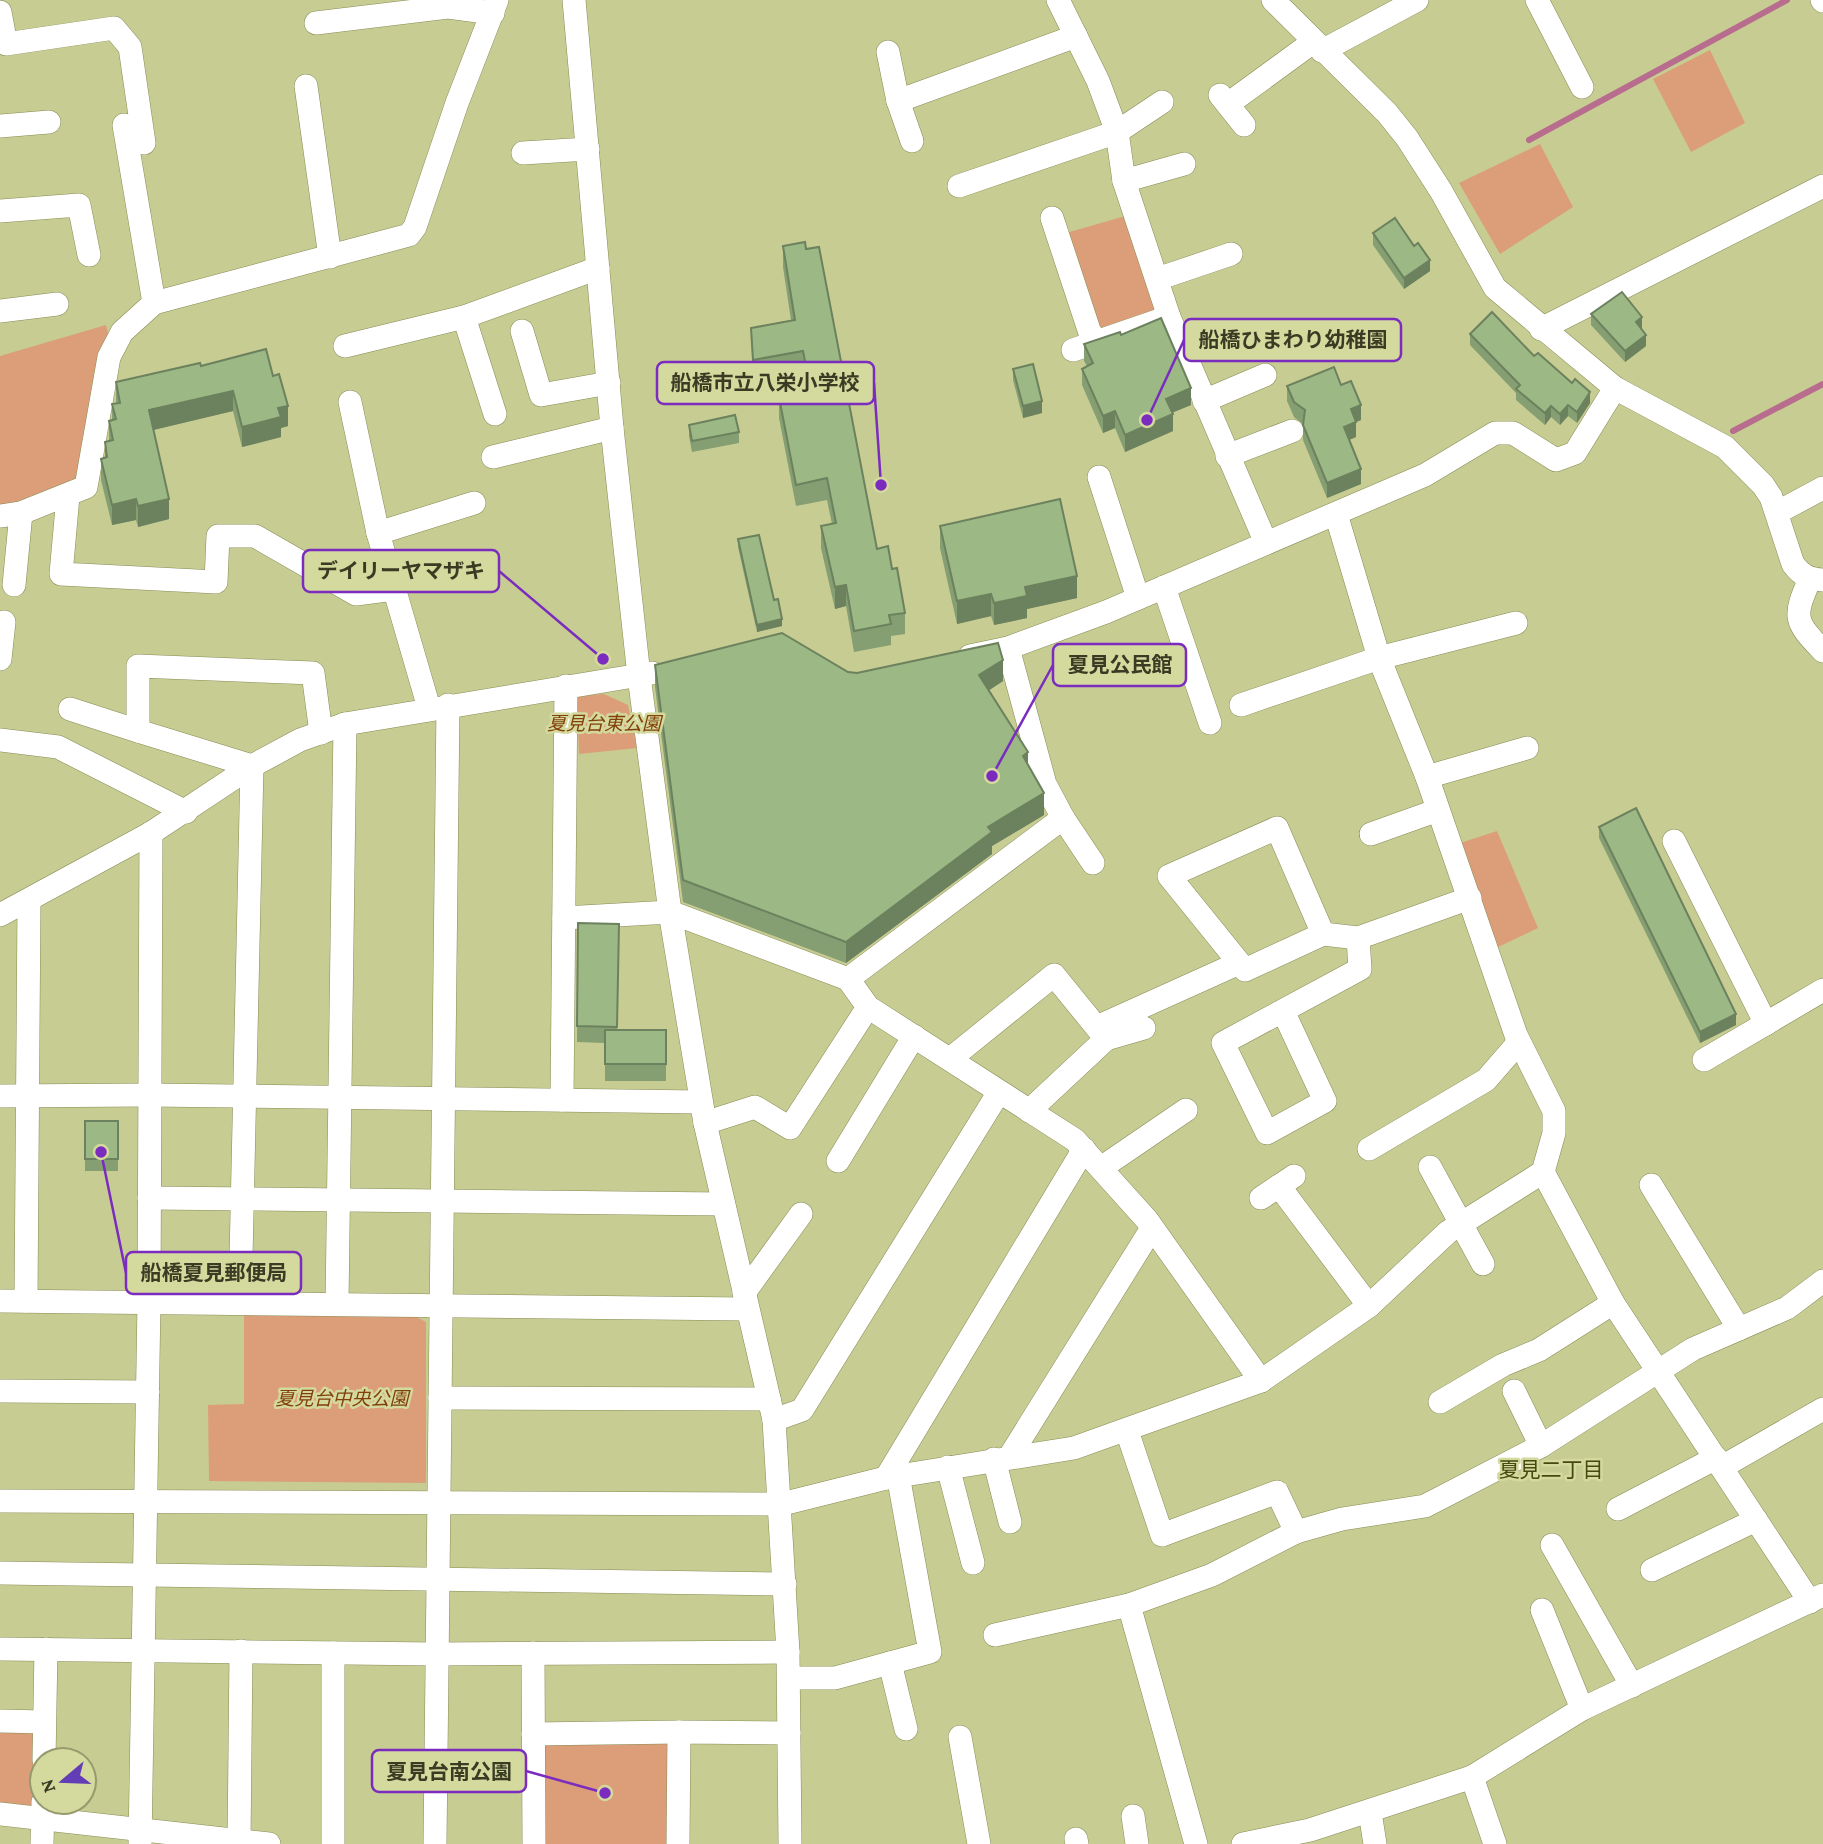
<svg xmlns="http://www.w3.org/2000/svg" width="1823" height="1844" viewBox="0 0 1823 1844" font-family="'Crimson Pro','Noto Sans JP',serif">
	<rect width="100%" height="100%" fill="#c7cc92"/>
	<!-- green -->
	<g fill="#dc9e79">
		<polygon points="1710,50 1745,123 1691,152 1653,79"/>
		<polygon points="1540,144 1573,207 1500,254 1459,183"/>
		<polygon points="1129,215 1157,308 1151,317 1104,333 1093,324 1066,233"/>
		<polygon points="106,325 110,342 82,484 0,506 0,356"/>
		<polygon points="604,694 628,705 637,748 579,754 577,696"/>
		<polygon points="1497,831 1538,928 1496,948 1460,843"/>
		<polygon points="407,1312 426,1322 426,1483 209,1481 208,1405 244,1404 244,1315"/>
		<polygon points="0,1728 37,1729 35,1809 0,1806"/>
		<polygon points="668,1739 668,1844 541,1844 541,1743"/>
	</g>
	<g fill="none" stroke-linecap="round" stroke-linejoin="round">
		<!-- stream -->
		<g stroke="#b86c8e" stroke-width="6">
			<polyline points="1529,140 1787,0"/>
			<polyline points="1733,431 1823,384"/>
		</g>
		<defs>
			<g id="minor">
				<polyline points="574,0 612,428 639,676 670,912 705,1123 774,1420 788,1652 790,1844"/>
				<polyline points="1058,0 1098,81 1117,132 1124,181 1169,317 1266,543"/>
				<path d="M1273,0L1387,113L1407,138L1441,191L1495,288L1615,388L1725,447L1763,485L1771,497L1793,564C1802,576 1809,579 1823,580"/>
				<polyline points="1537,0 1582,87"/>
				<polyline points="1822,0 1823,1"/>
				<polyline points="0,12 6,44 114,28 130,47 144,143"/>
				<polyline points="316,23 448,7 493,13"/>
				<polyline points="1322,51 1417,0"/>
				<polyline points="888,52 898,101 912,141"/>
				<polyline points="306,86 330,257"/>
				<polyline points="1220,95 1244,125"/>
				<polyline points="898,101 1076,36"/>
				<polyline points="1228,104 1313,42"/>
				<polyline points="124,125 154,303"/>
				<polyline points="0,126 49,122"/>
				<polyline points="523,153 588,149"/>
				<polyline points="1124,181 1184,164"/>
				<polyline points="959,186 1117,132 1162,102"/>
				<polyline points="0,211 79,205 89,255"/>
				<polyline points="1052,218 1090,333 1098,341"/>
				<polyline points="1157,279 1231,254"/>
				<polyline points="0,311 57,304"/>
				<polyline points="464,317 495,414"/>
				<polyline points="1541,329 1823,186"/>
				<polyline points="522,331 541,395 609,383"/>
				<polyline points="345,346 464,317 598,268"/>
				<polyline points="1073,350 1169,317"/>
				<polyline points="1204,401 1265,375"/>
				<polyline points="350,402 378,533 429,708"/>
				<polyline points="1227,456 1292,431"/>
				<polyline points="493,457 612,428"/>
				<polyline points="1099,477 1138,598"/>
				<polyline points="68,496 61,574 216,582 218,536 255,536 356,594 394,589"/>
				<polyline points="1778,512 1823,488"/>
				<polyline points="0,516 21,513 86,487 109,357 122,332 154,303 409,235 415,227 457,103 497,0"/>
				<polyline points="378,533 474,503"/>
				<path d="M1810,579C1793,617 1794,621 1823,651"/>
				<polyline points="14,585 21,513"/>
				<polyline points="1164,587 1210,723"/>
				<polyline points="970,656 1008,648 1106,612 1425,475 1495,433 1513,433 1556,460 1575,453 1615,388"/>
				<polyline points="0,659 4,622"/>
				<polyline points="1241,705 1379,658 1516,623"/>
				<polyline points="70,709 138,731"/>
				<polyline points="0,740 58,747 186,812"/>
				<polyline points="1427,777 1527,748"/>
				<polyline points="1063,818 1093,863"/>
				<polyline points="1371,834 1438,810"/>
				<polyline points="1674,841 1766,1024"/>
				<polyline points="0,915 151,833 252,766 300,740 345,724 652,673"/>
				<polyline points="564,918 670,912 848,979 868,1007 1075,1140 1147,1220 1261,1381"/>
				<polyline points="1323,934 1277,828 1169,876 1245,970 1323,934 1358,938 1470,898"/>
				<polyline points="848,979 1063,818 1045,784 1008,648"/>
				<polyline points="1283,1011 1325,1101 1267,1133 1223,1043 1360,969 1358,938"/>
				<polyline points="1097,1027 1239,963"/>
				<polyline points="1106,1039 1144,1028"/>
				<polyline points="950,1059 1054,975 1106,1039 1029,1111"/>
				<polyline points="1704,1060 1823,990"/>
				<polyline points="0,1096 149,1095 701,1102"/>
				<polyline points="562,1100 566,686"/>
				<polyline points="705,1123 755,1107 790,1128 868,1007"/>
				<polyline points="1369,1149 1486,1080 1519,1042"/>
				<polyline points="838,1161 914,1036"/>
				<polyline points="1430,1167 1483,1264"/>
				<polyline points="1101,1168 1186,1110"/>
				<polyline points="1543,1172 1613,1303 1810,1602"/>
				<polyline points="1651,1185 1739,1329"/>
				<polyline points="1279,1186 1369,1306"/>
				<polyline points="149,1198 723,1204"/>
				<polyline points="1261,1198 1294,1176"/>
				<polyline points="744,1293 801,1214"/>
				<polyline points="0,1301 746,1309"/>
				<polyline points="26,1301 29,902"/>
				<polyline points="240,1303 252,766 138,731 138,666 313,673 321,733"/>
				<polyline points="337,1304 345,724"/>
				<polyline points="0,1391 148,1392"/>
				<polyline points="1514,1391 1541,1446"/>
				<polyline points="440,1398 769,1399"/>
				<polyline points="1440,1402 1503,1365 1539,1350 1613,1303"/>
				<polyline points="774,1420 802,1410 999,1092"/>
				<polyline points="1127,1431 1162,1535 1277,1492 1296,1532"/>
				<polyline points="1010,1456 1152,1228"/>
				<polyline points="994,1459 1010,1522"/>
				<polyline points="948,1467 973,1563"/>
				<polyline points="1722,1467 1823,1409"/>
				<polyline points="886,1478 1084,1149"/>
				<polyline points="0,1501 782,1504 886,1478 1074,1448 1261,1381 1369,1306 1448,1232 1543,1172 1554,1133 1554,1111 1516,1035 1427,777 1379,658 1336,514"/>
				<polyline points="1618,1509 1716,1458"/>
				<polyline points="1552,1545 1632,1686"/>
				<polyline points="1652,1570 1756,1520"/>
				<polyline points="0,1573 785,1584"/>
				<polyline points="1129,1605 1196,1844"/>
				<polyline points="1542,1610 1582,1709"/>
				<polyline points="995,1635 1129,1605 1212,1575 1296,1532 1342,1519 1425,1506 1541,1446 1693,1349 1787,1308 1823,1281"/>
				<polyline points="0,1649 437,1654 788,1652"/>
				<polyline points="533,1653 534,1844"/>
				<polyline points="890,1663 906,1729"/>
				<polyline points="789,1678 835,1678 930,1652 898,1475"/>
				<polyline points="0,1721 44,1722"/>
				<polyline points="533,1734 679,1732"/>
				<polyline points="960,1737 979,1844"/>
				<polyline points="44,1760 46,1649"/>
				<polyline points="1472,1777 1495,1844"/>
				<polyline points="1370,1812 1375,1844"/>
				<polyline points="0,1814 269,1844"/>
				<polyline points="1133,1816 1137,1844"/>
				<polyline points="1076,1839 1077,1844"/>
				<polyline points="42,1844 43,1802"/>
				<polyline points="140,1844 149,1302 151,833"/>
				<polyline points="239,1844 241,1651"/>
				<polyline points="333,1844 333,1653"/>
				<polyline points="435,1844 448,705"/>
				<polyline points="678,1844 679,1732 789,1733"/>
				<polyline points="1243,1844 1310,1830 1472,1777 1582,1709 1823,1595"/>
			</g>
		</defs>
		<!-- minor casing -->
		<use href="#minor" stroke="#878c54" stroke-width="24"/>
		<!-- minor -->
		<use href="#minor" stroke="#fff" stroke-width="23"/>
	</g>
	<!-- wall -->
	<g fill="#859e72">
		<polygon points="1373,233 1430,271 1404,289 1373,245"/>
		<polygon points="783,246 877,549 892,569 905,613 905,634 891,636 891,645 854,652 846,606 835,609 821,548 821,526 832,524 827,500 796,506 779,418 779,397 807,392 803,372 753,382 751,328 791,320 783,267"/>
		<polygon points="1591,314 1642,328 1641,329 1646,346 1625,362 1591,325"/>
		<polygon points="1470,334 1534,356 1590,403 1577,423 1568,416 1560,425 1551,417 1545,425 1516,400 1516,393 1470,345"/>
		<polygon points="1121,335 1191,405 1172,413 1173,431 1125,452 1115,428 1103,433 1082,385 1082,369 1087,366 1084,361 1084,344"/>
		<polygon points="201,366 273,376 288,426 281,428 281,437 242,447 233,411 153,430 169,519 138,527 136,520 112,525 101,480 101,459 105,458 105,442 109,441 109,421 112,420 112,404 116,404 116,382"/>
		<polygon points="1013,369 1042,413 1023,418 1013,380"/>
		<polygon points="1341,385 1361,420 1356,422 1356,437 1349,440 1361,484 1327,498 1303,440 1303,424 1294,417 1287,401 1287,386"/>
		<polygon points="689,425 739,432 739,443 692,452 689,436"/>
		<polygon points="940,526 1077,598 1027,609 1027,618 994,625 991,616 957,624 940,548"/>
		<polygon points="738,539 774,600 782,626 757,632 738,547"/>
		<polygon points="655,665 848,672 857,673 1003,681 989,690 1028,764 1044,815 992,846 992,854 846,963 683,902 655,687"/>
		<polygon points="1599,827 1736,1025 1700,1043 1599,838"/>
		<polygon points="578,923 619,924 617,1030 666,1030 666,1081 605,1081 605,1043 577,1042"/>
		<rect x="85" y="1121" width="33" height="50"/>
	</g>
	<!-- shaded-wall -->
	<g fill="#6c815d">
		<polygon points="1430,260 1430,271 1404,289 1404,278"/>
		<polygon points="1642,317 1642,328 1636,333 1636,322"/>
		<polygon points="1646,335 1646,346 1625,362 1625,351"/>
		<polygon points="1191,388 1191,405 1166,415 1166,399"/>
		<polygon points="233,391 233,411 149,431 149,410"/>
		<polygon points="1590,392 1590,403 1577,423 1577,412"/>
		<polygon points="1042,401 1042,413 1023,418 1023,406"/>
		<polygon points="1361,405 1361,420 1351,424 1351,409"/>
		<polygon points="1568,405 1568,416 1560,425 1560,414"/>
		<polygon points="288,406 288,426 281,428 281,437 242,447 242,427 278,408"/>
		<polygon points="1551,406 1551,417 1545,425 1545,413"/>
		<polygon points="1115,411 1115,428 1103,433 1103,416"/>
		<polygon points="1173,414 1173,431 1125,452 1125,435"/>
		<polygon points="1356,422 1356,437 1344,442 1344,427"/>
		<polygon points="1361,469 1361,484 1327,498 1327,483"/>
		<polygon points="136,499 136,520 112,525 112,505"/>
		<polygon points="169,499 169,519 138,527 138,506"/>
		<polygon points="1077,576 1077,598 1027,609 1027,618 994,625 994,603 1025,587"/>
		<polygon points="846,585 846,606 835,609 835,587"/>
		<polygon points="991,594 991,616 957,624 957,601"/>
		<polygon points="782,619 782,626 757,632 757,625"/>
		<polygon points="1003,660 1003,681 979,697 979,675"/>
		<polygon points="1028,752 1028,774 1023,756"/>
		<polygon points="1044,793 1044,815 992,846 992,854 846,963 846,942 988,827"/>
		<polygon points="1736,1014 1736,1025 1700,1043 1700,1032"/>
	</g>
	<!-- building -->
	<g fill="#9bb885" stroke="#6c815d" stroke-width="2">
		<polygon points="1395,218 1414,246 1418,243 1430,260 1404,278 1373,233"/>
		<polygon points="805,242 806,249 819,247 877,549 888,546 892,569 897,568 905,613 889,615 891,624 854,631 846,585 835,587 821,526 836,523 827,478 796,485 779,397 811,391 803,351 753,360 751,328 795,320 783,246"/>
		<polygon points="1622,292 1642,317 1636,322 1646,335 1625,351 1591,314"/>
		<polygon points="1492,312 1534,356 1538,353 1572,383 1575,379 1590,392 1577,412 1568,405 1560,414 1551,406 1545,413 1516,389 1520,385 1470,334"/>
		<polygon points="1161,318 1191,388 1166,399 1173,414 1125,435 1115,411 1103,416 1082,369 1093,363 1084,344 1120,332 1121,335"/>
		<polygon points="266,349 273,376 279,374 288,406 278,408 281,417 242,427 233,391 149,410 169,499 138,506 136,499 112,505 101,459 107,457 105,442 113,440 109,421 116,419 112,404 120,403 116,382 200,363 201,366"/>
		<polygon points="1033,364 1042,401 1023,406 1013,369"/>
		<polygon points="1334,367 1341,385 1351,381 1361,405 1351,409 1356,422 1344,427 1361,469 1327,483 1303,425 1305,410 1294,402 1287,386"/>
		<polygon points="735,415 739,432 692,441 689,425"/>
		<polygon points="1060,499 1077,576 1025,587 1027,596 994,603 991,594 957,601 940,526"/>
		<polygon points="759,535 774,600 778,599 782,619 757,625 738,539"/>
		<polygon points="782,633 848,672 857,673 998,643 1003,660 979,675 1028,752 1023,756 1044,793 988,827 992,832 846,942 683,880 655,665"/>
		<polygon points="1636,808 1736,1014 1700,1032 1599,827"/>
		<polygon points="578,923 619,924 617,1027 577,1026"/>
		<rect x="605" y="1030" width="61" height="34"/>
		<rect x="85" y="1121" width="33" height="38"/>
	</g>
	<g text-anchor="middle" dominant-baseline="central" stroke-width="5" stroke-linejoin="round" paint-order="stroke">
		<!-- park labels -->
		<g font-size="19" font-style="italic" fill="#83400b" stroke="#d4d99e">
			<text x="604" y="723">夏見台東公園</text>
			<text x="342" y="1398">夏見台中央公園</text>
		</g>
		<!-- neighbourhood labels -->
		<g font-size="21" fill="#474a10" stroke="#d4d99e">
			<text x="1551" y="1470">夏見二丁目</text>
		</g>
	</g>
	<!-- callouts -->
	<path fill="none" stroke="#7b2cbf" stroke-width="2.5" d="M1147 420L1184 340M881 485L874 383M603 659L499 571M992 776L1053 665M101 1152L126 1273M605 1793L526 1771"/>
	<g fill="#7b2cbf" stroke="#d4d99e" stroke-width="2.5">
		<circle cx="1147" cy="420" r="7"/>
		<circle cx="881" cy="485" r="7"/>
		<circle cx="603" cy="659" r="7"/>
		<circle cx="992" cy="776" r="7"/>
		<circle cx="101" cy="1152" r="7"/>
		<circle cx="605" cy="1793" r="7"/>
	</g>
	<g fill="#d4d99e" stroke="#7b2cbf" stroke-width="2.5">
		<rect x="1184" y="319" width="217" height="42" rx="7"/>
		<rect x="657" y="362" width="217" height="42" rx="7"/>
		<rect x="303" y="550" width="196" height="42" rx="7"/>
		<rect x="1053" y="644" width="133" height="42" rx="7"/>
		<rect x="126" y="1252" width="175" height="42" rx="7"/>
		<rect x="372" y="1750" width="154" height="42" rx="7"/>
	</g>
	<g font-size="21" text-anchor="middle" font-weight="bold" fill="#393b23">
		<text x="1293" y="347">船橋ひまわり幼稚園</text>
		<text x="765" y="390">船橋市立八栄小学校</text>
		<text x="401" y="578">デイリーヤマザキ</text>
		<text x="1120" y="672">夏見公民館</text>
		<text x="214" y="1280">船橋夏見郵便局</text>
		<text x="449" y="1779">夏見台南公園</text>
	</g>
	<!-- north arrow -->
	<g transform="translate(63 1781) rotate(251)"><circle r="33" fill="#d4d99e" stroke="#969a6d" stroke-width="2"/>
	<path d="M0-5L12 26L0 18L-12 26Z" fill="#623db5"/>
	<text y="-10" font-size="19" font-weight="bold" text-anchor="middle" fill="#393b23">N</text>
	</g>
</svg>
